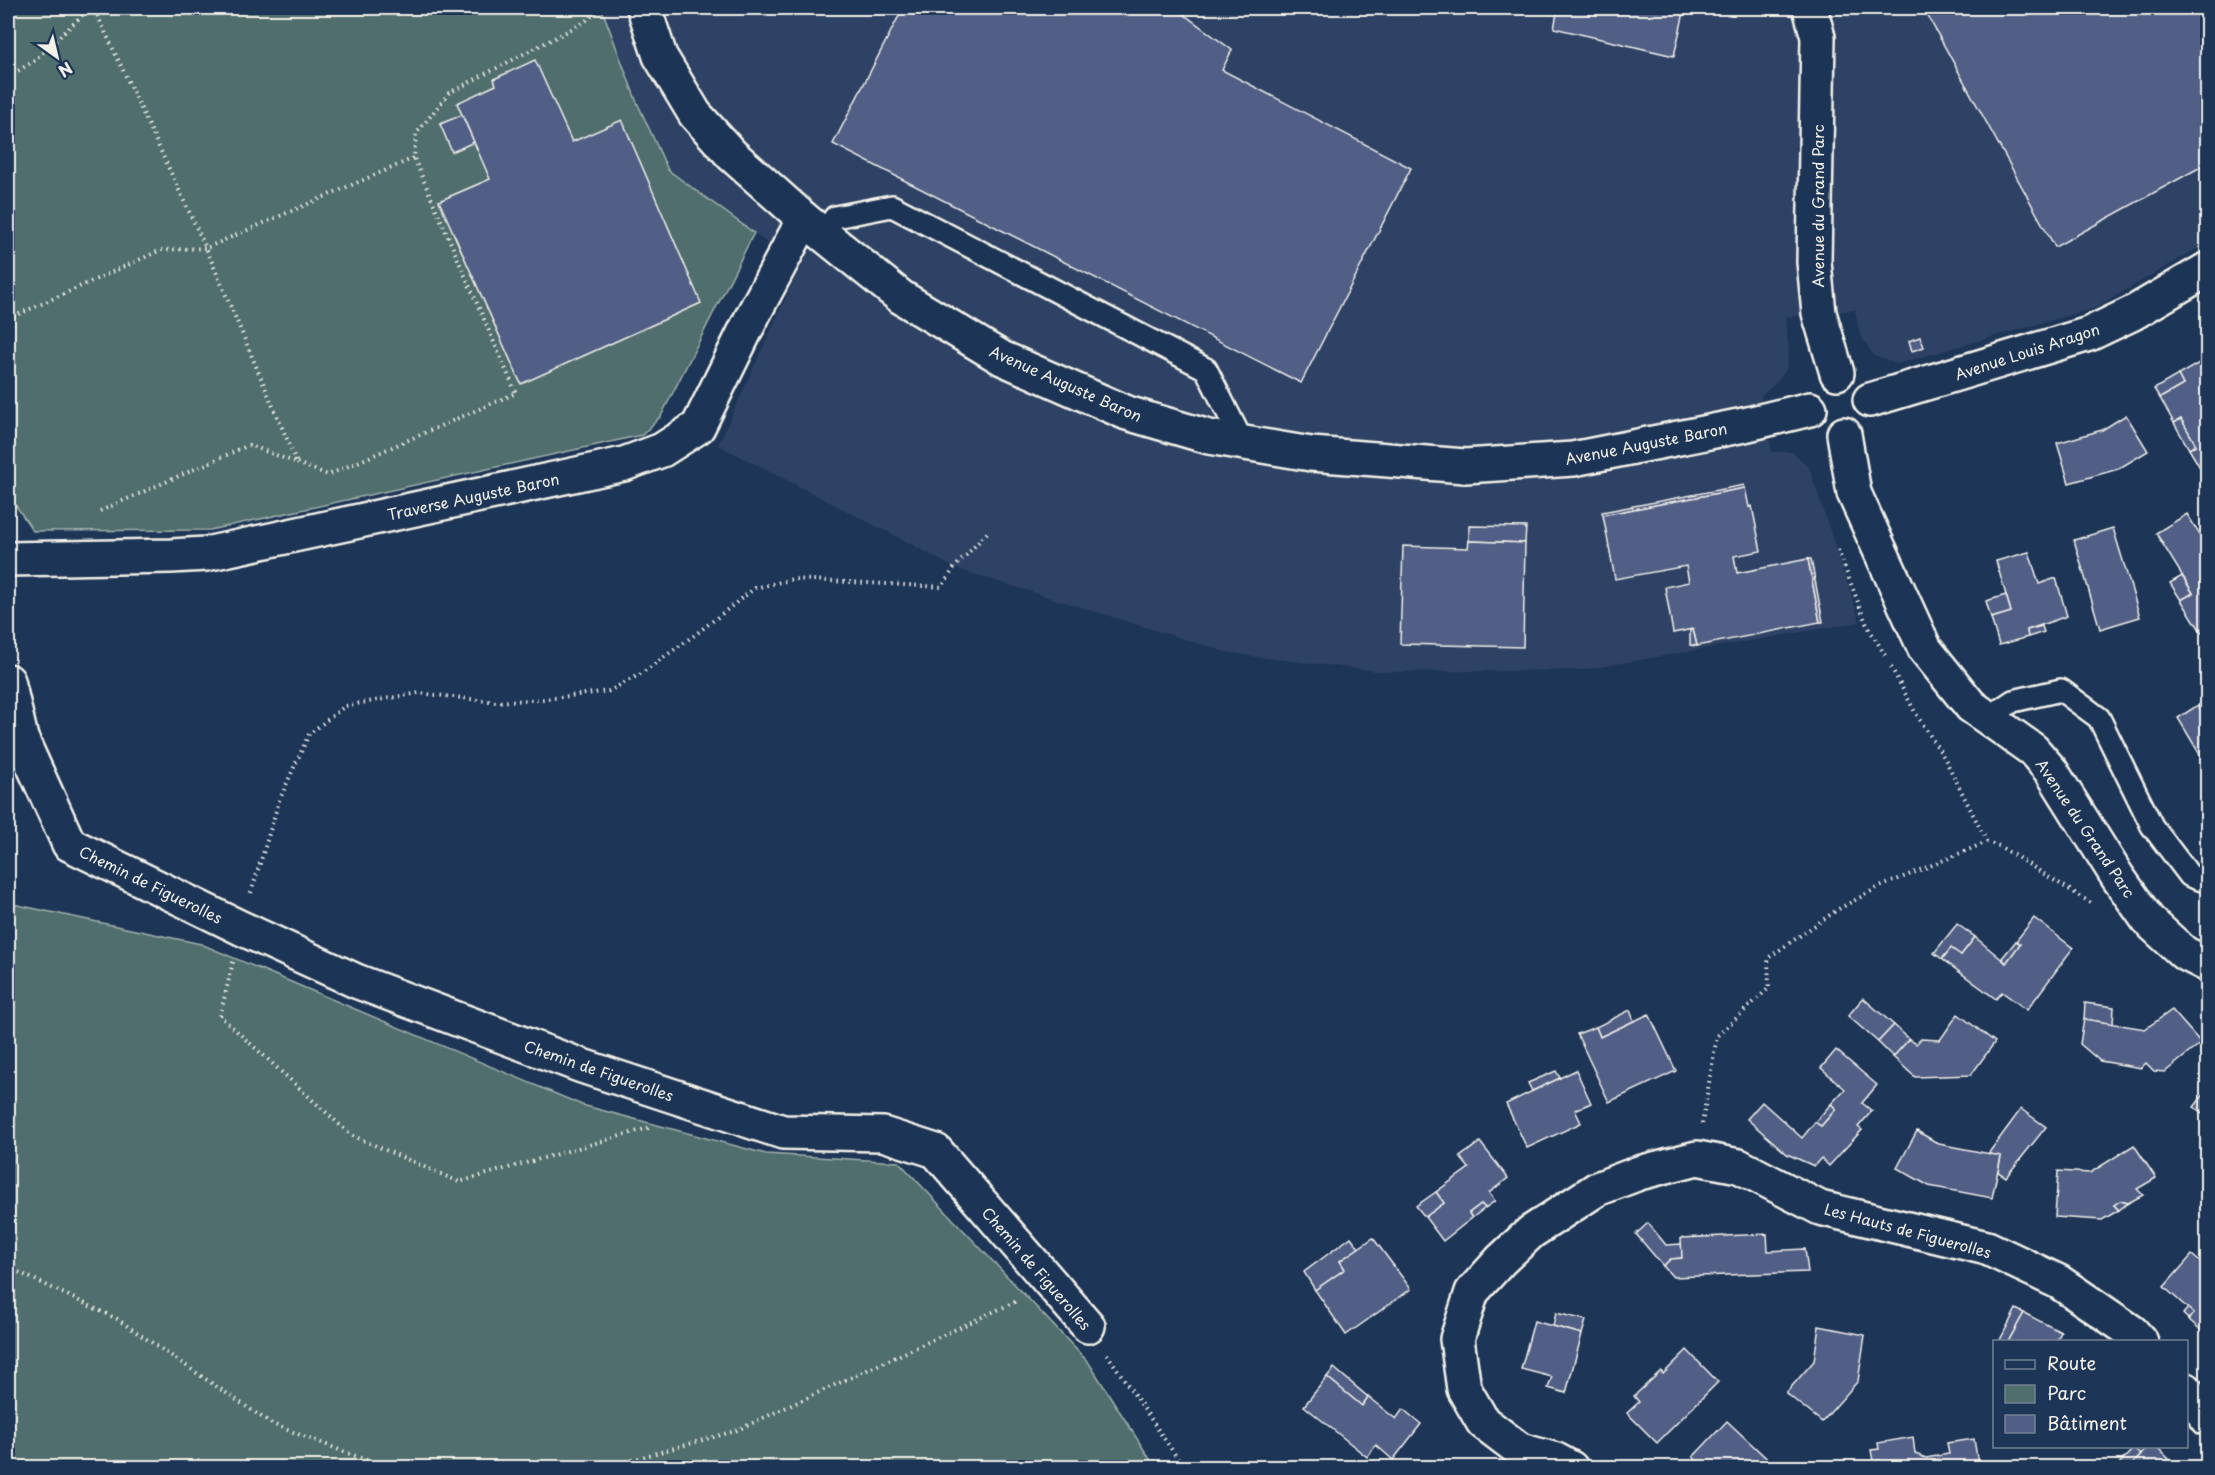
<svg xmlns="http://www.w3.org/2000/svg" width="2215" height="1475" viewBox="0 0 2215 1475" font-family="'Playpen Sans',sans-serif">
	<rect width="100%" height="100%" fill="#1d3557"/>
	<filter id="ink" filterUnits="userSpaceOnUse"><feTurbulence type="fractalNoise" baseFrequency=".0167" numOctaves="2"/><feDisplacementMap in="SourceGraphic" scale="12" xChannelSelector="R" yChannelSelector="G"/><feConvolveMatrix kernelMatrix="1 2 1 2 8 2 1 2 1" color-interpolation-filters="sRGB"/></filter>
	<g filter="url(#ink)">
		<!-- built -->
		<polygon fill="#2d4265" points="603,8 2207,8 2207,243 2095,308 1897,364 1874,356 1860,335 1855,310 1785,317 1789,350 1786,370 1777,382 1761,396 1772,452 1793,452 1809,467 1860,622 1582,670 1385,672 1257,657 1226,652 954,568 915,546 718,445 800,267 668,170 636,100 603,12"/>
		<!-- green -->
		<g fill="#506e6d" stroke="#a2b0aa" stroke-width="1.5">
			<polygon points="8,8 603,8 603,12 636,100 668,170 754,233 661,416 642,435 210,530 33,531 8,494"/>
			<polygon points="8,903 201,944 582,1105 766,1154 899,1162 1089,1363 1155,1467 8,1467"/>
		</g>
		<!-- building -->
		<g fill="#515f87" stroke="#f4f1e8" stroke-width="1.5">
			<polygon points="903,8 1175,8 1232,50 1222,70 1411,168 1301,383 833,144"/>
			<polygon points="1558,8 1685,8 1674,56 1554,28"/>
			<polygon points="1926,8 2208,8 2208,163 2055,247 1924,9"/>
			<polygon points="535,60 572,142 622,120 701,303 521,384 439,201 490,179 457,103 496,85 494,79"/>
			<polygon points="462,115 474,142 452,152 440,124"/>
			<polygon points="1920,337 1924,347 1912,351 1909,341"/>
			<polygon points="2208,358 2208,481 2189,449 2196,445 2181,419 2174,423 2160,398 2183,385 2178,375"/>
			<polygon points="2178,375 2183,385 2160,398 2154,389"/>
			<polygon points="2126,415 2148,451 2118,469 2069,483 2057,443 2102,430"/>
			<polygon points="2181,419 2196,445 2189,449 2174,423"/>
			<polygon points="1744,485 1745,488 1603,515 1602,512"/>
			<polygon points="1745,488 1749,507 1752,506 1761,551 1734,556 1737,573 1808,559 1820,622 1697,646 1693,629 1673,633 1665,587 1689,582 1686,566 1615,579 1603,515"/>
			<polygon points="2187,514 2208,548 2208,630 2202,633 2181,600 2193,593 2156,533"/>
			<polygon points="1469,526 1526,527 1525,543 1469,541"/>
			<polygon points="2113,528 2140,617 2100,629 2074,540"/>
			<polygon points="1469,541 1525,543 1523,647 1400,644 1403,546 1468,548"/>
			<polygon points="2029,552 2039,584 2056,578 2067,616 2027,630 2028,637 1999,645 1991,618 2011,612 1996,561"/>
			<polygon points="1808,559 1811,559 1823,622 1820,622"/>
			<polygon points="2182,576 2193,593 2181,600 2170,583"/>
			<polygon points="2006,595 2011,612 1991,618 1986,601"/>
			<polygon points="2042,626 2044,632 2028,637 2027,630"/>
			<polygon points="1693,629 1697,646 1690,645 1690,630"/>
			<polygon points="2208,700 2208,720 2198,705"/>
			<polygon points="2198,705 2208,720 2208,768 2178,718"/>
			<polygon points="2034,918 2073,948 2027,1010 2002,992 1996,999 1942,959 1951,948 1961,955 1975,937 2006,963 2020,944 2016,941"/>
			<polygon points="1957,924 1975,937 1961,955 1951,948 1942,959 1934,953"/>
			<polygon points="2016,941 2020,944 2006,963 2002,958"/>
			<polygon points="1863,998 1894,1025 1878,1042 1848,1016"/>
			<polygon points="2085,1003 2114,1007 2113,1024 2084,1019"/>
			<polygon points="1630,1010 1634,1021 1600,1037 1596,1027"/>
			<polygon points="2172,1010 2201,1043 2165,1072 2154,1071 2146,1063 2141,1068 2100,1061 2080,1044 2084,1019 2145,1029"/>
			<polygon points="1649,1014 1676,1071 1609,1102 1577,1034 1596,1027 1600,1037"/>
			<polygon points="1958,1014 1995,1042 1971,1075 1915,1077 1893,1057 1909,1039 1916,1044 1921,1039 1940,1040"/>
			<polygon points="1894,1025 1909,1039 1893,1057 1878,1042"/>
			<polygon points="1836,1050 1877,1085 1862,1103 1872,1111 1858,1127 1862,1130 1829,1166 1821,1158 1814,1166 1787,1154 1747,1119 1762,1102 1802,1138 1815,1122 1821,1126 1836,1109 1831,1104 1845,1089 1821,1068"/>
			<polygon points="1576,1070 1591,1103 1575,1110 1581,1123 1527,1148 1506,1104"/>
			<polygon points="1556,1071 1560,1078 1532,1091 1528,1083"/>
			<polygon points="2208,1089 2208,1117 2194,1107"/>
			<polygon points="1831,1104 1836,1109 1821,1126 1815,1122"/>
			<polygon points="2021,1109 2046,1127 2006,1177 1998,1172 2001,1156 1988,1154"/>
			<polygon points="1917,1131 1939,1144 2001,1156 1992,1198 1929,1186 1897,1168"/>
			<polygon points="1480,1142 1508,1178 1489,1193 1495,1201 1485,1208 1481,1204 1469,1213 1472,1218 1443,1241 1425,1217 1444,1203 1436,1192 1469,1168 1460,1157"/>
			<polygon points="2134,1145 2156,1178 2137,1189 2143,1195 2128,1203 2120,1201 2114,1205 2119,1210 2102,1220 2055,1217 2058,1171 2090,1173"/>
			<polygon points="1436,1192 1444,1203 1425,1217 1416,1206"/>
			<polygon points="2120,1201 2128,1203 2119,1210 2114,1205"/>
			<polygon points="1481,1204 1485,1208 1472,1218 1469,1213"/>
			<polygon points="1648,1223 1666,1245 1682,1244 1682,1258 1671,1259 1663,1266 1636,1234"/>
			<polygon points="1767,1234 1768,1251 1805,1249 1808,1272 1673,1277 1663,1266 1671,1259 1682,1258 1681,1238"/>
			<polygon points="1351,1237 1359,1248 1340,1261 1345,1269 1315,1290 1304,1272"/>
			<polygon points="1373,1238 1411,1289 1346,1335 1315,1290 1345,1269 1340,1261"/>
			<polygon points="2192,1255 2208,1269 2208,1336 2188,1319 2194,1314 2164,1287"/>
			<polygon points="2188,1308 2194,1314 2188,1319 2183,1314"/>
			<polygon points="2016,1309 2024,1313 2008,1342 1999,1342"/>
			<polygon points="1556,1313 1586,1320 1582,1334 1553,1326"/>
			<polygon points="2024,1313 2061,1332 2056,1342 2008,1342"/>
			<polygon points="1534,1321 1582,1334 1566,1393 1548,1388 1552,1377 1521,1369"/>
			<polygon points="1819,1326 1865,1335 1858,1381 1822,1422 1786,1393 1814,1361"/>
			<polygon points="1687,1350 1718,1382 1657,1443 1627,1413 1639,1402 1634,1396 1661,1371 1663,1374"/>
			<polygon points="1334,1368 1368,1397 1362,1406 1327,1377"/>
			<polygon points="1327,1377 1362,1406 1368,1397 1396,1419 1403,1409 1421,1424 1393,1460 1376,1445 1367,1457 1304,1406"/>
			<polygon points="1727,1421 1777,1468 1704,1468 1693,1457"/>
			<polygon points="1913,1437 1915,1454 1926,1458 1949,1454 1947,1443 1974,1439 1978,1464 1974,1468 1882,1468 1880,1460 1873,1461 1871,1450 1879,1449 1878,1443"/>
			<polygon points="2149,1446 2156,1446 2178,1468 2129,1468"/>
			<polygon points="2133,1449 2141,1455 2129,1468 2115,1468"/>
		</g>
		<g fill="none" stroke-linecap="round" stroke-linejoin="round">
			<defs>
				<g id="service">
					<polyline points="823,234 835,217 892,206 1206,369 1243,443"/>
					<polyline points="1988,718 2013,701 2061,690 2099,718 2152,826 2190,876 2208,882"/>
				</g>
				<g id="minor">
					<polyline points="644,8 660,56 695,114 732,155 804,219 901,297 1002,358 1127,413 1209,437 1311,454 1465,466 1573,459 1744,425 1810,409"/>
					<polyline points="1810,8 1818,37 1814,262 1819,313 1837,373"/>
					<polyline points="1870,400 2089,334 2133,313 2208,269"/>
					<polyline points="1844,434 1854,493 1925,649 1971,706 2033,750 2052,772 2117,876 2148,920 2184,953 2208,965"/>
					<polyline points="8,559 171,556 206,554 624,464 662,450 698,427 754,313 804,219"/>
					<polyline points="8,681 21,738 69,844 241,928 356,981 582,1066 783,1132 883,1134 936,1151 1088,1326"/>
					<polyline points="2186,1390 2208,1419"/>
					<polyline points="1571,1468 1556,1460 1520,1450 1483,1422 1464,1389 1457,1339 1472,1292 1501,1260 1531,1232 1597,1189 1639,1173 1697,1158 1739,1166 1820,1208 1987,1248 2059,1282 2132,1332 2141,1342"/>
				</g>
			</defs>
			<!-- service casing -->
			<use href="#service" stroke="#f4f1e8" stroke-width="26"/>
			<!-- minor casing -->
			<use href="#minor" stroke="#f4f1e8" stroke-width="38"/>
			<!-- path -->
			<g stroke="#f4f1e8" stroke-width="4" stroke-dasharray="1.5 4.5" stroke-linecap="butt">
				<polyline points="8,77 34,61 90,8"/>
				<polyline points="8,319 161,250 206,248 94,8"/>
				<polyline points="297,463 328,475 516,393 414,158"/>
				<polyline points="100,511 249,445 297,463 206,248 414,158 416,134 449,93 583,23 602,8"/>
				<polyline points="1838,550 1866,623 1886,657"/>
				<polyline points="1891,667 1915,712 1945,759 1987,842"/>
				<polyline points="251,893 279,801 309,734 345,706 419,693 496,702 546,699 609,691 639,675 696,634 755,588 793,579 942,587 954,568 988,532"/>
				<polyline points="233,962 220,1016 351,1135 459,1182 652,1127"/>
				<polyline points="1702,1124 1717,1036 1769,988 1768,958 1837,910 1875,889 1987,842 1999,846 2091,903"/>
				<polyline points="8,1267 117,1319 272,1424 387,1468"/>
				<polyline points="1107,1354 1184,1468"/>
				<polyline points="603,1468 735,1431 1019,1300"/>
			</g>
			<!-- service -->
			<use href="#service" stroke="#1d3557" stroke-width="21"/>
			<!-- minor -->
			<use href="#minor" stroke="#1d3557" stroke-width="33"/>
		</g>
	</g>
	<g text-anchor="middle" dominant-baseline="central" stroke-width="6" stroke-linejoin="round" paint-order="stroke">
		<!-- street labels -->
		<g font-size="15" fill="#f4f1e8" stroke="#1d3557">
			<text transform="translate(1817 206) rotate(-90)">Avenue du Grand Parc</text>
			<text transform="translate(2027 351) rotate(-18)">Avenue Louis Aragon</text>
			<text transform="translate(1066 383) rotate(24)">Avenue Auguste Baron</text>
			<text transform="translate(1646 443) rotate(-11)">Avenue Auguste Baron</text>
			<text transform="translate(473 496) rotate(-12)">Traverse Auguste Baron</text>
			<text transform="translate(2086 828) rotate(56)">Avenue du Grand Parc</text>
			<text transform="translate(151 884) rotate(26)">Chemin de Figuerolles</text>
			<text transform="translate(599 1070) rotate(19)">Chemin de Figuerolles</text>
			<text transform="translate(1908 1230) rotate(15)">Les Hauts de Figuerolles</text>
			<text transform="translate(1037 1268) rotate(49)">Chemin de Figuerolles</text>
		</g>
	</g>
	<!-- margin -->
	<rect width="2215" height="1475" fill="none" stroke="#1d3557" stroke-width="30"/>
	<rect x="15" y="15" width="2185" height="1445" fill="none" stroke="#f4f1e8" stroke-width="2" filter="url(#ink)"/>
	<!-- legend -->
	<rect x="1993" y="1340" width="195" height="108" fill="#1d3557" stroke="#738091" stroke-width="1.5"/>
	<rect x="2005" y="1360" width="30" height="9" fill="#1d3557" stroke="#738091" stroke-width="1.5"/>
	<text x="2047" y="1370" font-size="18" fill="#f4f1e8">Route</text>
	<rect x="2005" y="1385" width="30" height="18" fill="#506e6d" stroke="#738091" stroke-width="1.5"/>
	<text x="2047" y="1400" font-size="18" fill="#f4f1e8">Parc</text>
	<rect x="2005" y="1415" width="30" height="18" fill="#515f87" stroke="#738091" stroke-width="1.5"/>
	<text x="2047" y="1430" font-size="18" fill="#f4f1e8">Bâtiment</text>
	<!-- north arrow -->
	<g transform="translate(57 57) rotate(146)" stroke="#1d3557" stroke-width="4.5" paint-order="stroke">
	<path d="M0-4.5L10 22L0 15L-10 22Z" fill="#f4f1e8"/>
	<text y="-9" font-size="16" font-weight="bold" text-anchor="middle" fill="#f4f1e8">N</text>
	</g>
</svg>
